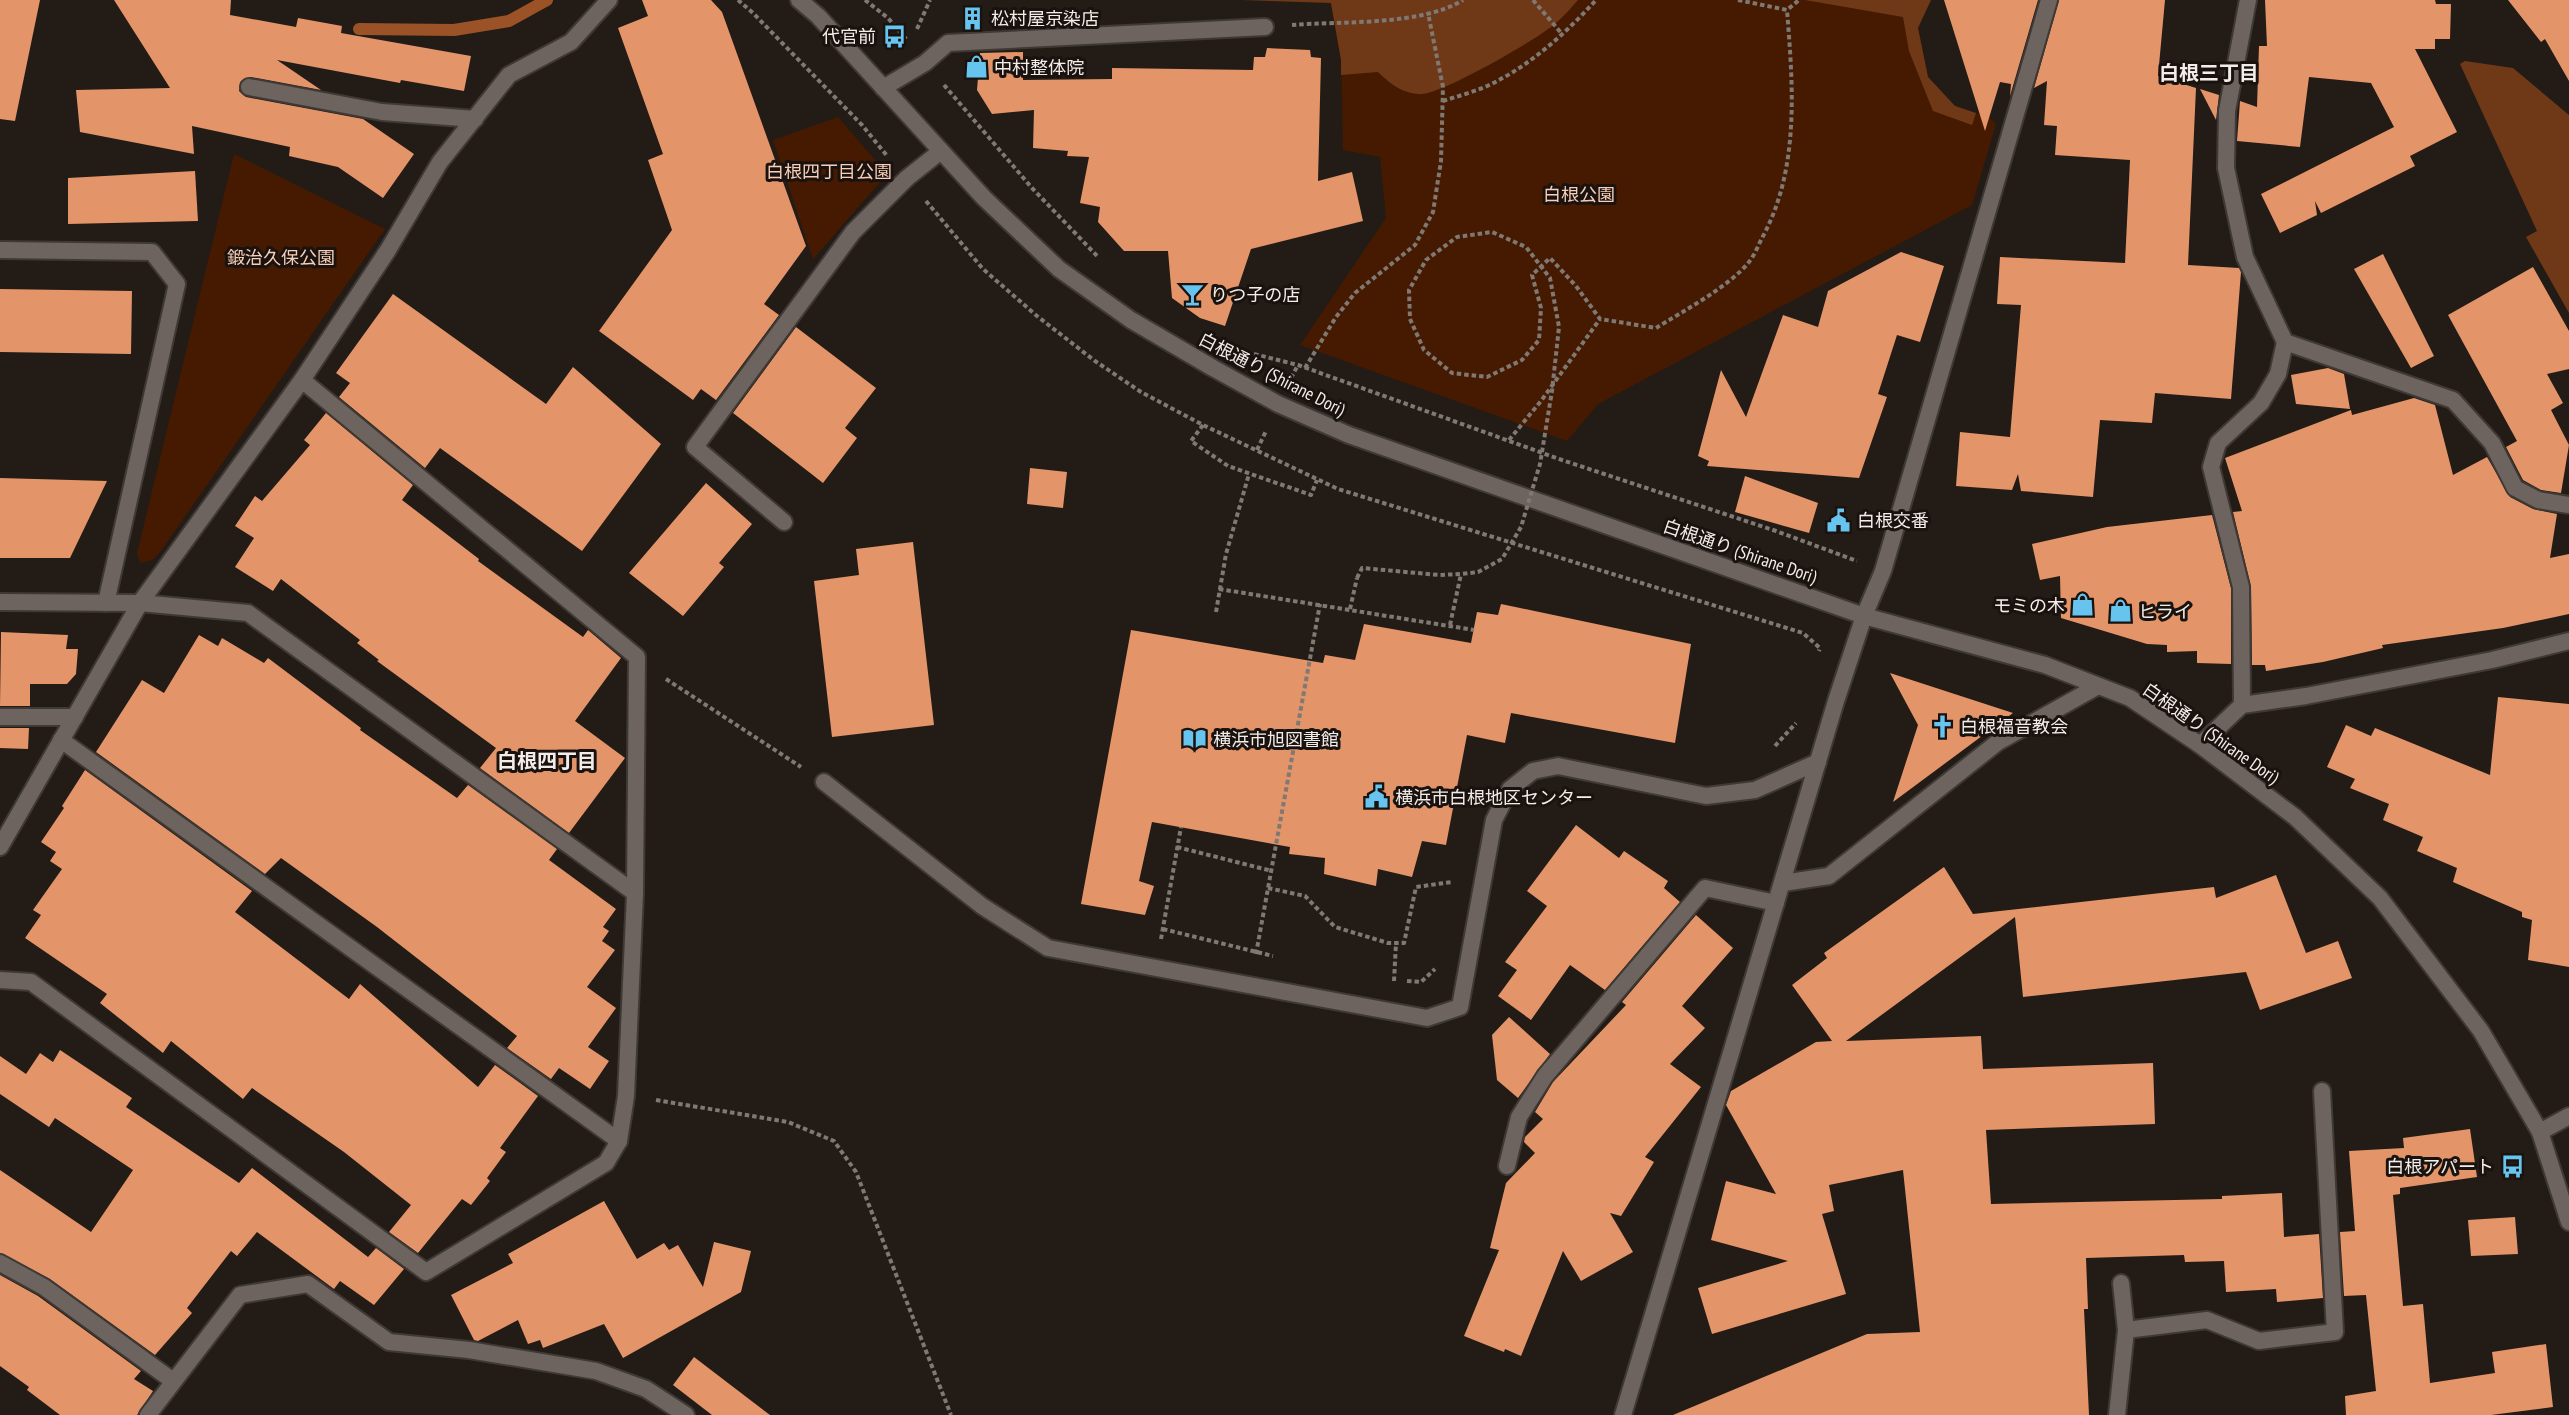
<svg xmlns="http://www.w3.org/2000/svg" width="2569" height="1415" viewBox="0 0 2569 1415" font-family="'PT Sans Narrow','Noto Sans JP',sans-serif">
	<rect width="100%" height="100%" fill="#231b16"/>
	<!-- green -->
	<g fill="#461a00">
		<polygon points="1330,0 1912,0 1928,77 1955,106 1990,118 1996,124 1972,205 1598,404 1567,441 1300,345 1386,218 1380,157 1343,150 1341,60"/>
		<polygon points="838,117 887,174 813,259 773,140"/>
		<polygon points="234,154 385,229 161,551 152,560 140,563 137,553"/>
	</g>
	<!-- forest -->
	<g fill="#6f3917">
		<path d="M1241,0H1578C1571,8 1564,16 1556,23C1538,39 1444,93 1422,94C1402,94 1391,84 1378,72L1341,75V60L1331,3Z"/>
		<polygon points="1805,0 1931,0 1918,28 1928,77 1955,106 1976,113 1972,125 1933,111 1909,51 1903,17"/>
		<polygon points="2465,61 2513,68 2569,115 2569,313 2526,237 2537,231 2460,64"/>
	</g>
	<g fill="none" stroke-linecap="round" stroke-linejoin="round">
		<!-- stream -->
		<polyline stroke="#9a5226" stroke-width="12" points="359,29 454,30 509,21 547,0"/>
	</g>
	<!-- building -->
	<g fill="#e39569">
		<polygon points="0,0 40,0 15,121 0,119"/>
		<polygon points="114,0 231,0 230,15 296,27 298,18 342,26 341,33 471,56 464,91 401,80 400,83 277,60 321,90 251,77 241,81 239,91 246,97 363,119 414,154 383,198 338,167 289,156 290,147 192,126 194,154 80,132 76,90 170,88"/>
		<polygon points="642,0 711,0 722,12 806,246 764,304 779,315 716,400 701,389 693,400 599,331 672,230 648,160 663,154 618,28 648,16"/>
		<polygon points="1944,0 2038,0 2010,96 2011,84 2000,82 1985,131"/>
		<polygon points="2059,0 2165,0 2158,76 2196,88 2188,265 2239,268 2241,272 2231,399 2155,393 2152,423 2100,420 2093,497 2021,491 2018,474 2012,490 1956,486 1960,432 2010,437 2021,305 1997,304 2000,257 2125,263 2130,160 2055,155 2057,126 2044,125 2047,81 2034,88"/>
		<polygon points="2265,0 2435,0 2436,4 2451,4 2450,39 2435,39 2435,49 2415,49 2457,132 2410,156 2415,166 2321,213 2315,201 2317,215 2280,233 2261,194 2394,127 2371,83 2309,77 2300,147 2237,141 2240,101 2257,107 2259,46 2267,46"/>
		<polygon points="2508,0 2569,0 2569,81 2545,39 2541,42"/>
		<polygon points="1267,48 1310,50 1311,57 1321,58 1318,181 1352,172 1363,221 1251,249 1225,326 1200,318 1172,298 1168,251 1124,251 1098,222 1100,207 1080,203 1089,157 1067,156 1068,151 1033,148 1034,110 992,114 977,90 980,53 1023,52 1023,80 1112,79 1112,68 1253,70 1254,57 1265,57"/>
		<polygon points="2200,89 2219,95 2216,120"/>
		<polygon points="195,171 198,221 68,224 68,178"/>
		<polygon points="1901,252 1944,266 1920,342 1897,335 1878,394 1887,397 1859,478 1707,466 1709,461 1698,456 1721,370 1746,417 1783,315 1818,327 1828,291"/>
		<polygon points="2383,254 2434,356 2411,368 2354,269"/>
		<polygon points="2533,267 2569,331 2569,369 2547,374 2563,403 2551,410 2569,445 2561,493 2541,490 2523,480 2506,447 2517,441 2448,315"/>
		<polygon points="0,289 132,291 131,354 0,352"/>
		<polygon points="393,294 546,404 573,367 661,444 582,551 440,448 425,468 339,397 350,383 336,373"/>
		<polygon points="796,327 876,388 845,428 857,438 823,483 733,413"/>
		<polygon points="2328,368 2344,374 2350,409 2296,404 2291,375"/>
		<polygon points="2414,398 2435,405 2453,475 2487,457 2510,497 2533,509 2557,514 2550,558 2569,554 2569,614 2503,628 2382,645 2383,648 2323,662 2266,671 2265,665 2252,665 2251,587 2233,512 2242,511 2225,458 2351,410 2352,415"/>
		<polygon points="326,413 413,485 402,500 479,559 478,561 583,637 588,630 621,658 575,721 625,758 569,833 480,768 496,748 377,661 379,660 357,643 360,640 281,579 273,591 235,567 254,538 235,526 255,496 262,501 310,445 304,440"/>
		<polygon points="1030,468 1067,472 1063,508 1027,504"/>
		<polygon points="1745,476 1818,503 1809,533 1735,512"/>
		<polygon points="0,478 107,481 70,558 0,558"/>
		<polygon points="706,483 752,524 719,563 724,567 683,616 629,573"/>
		<polygon points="2212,515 2231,588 2231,664 2197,663 2197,651 2167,652 2167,645 2147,644 2061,618 2060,576 2040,580 2032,544 2107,527"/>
		<polygon points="913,542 934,725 832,737 814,581 859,575 856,549"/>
		<polygon points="1501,604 1691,644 1675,743 1511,713 1505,743 1467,735 1446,845 1422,841 1412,877 1378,869 1376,886 1324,874 1325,858 1289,854 1290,847 1152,822 1139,881 1154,886 1145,915 1081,904 1131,630 1323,663 1325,655 1355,660 1364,624 1471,643 1477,612 1498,615"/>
		<polygon points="1,632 68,635 66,649 78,649 76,674 67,684 30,684 30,706 0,706"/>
		<polygon points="199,635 218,646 222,638 264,663 268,658 361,728 360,730 457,798 468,785 557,849 549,860 616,909 603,927 609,931 602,941 615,950 587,987 616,1008 588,1047 609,1061 590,1089 559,1068 551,1079 507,1048 517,1036 377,927 281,858 265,874 96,752 142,680 164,693"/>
		<polygon points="1890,673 2013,713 1893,802 1918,725"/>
		<polygon points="2498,697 2569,704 2569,967 2528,960 2532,920 2522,917 2522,912 2453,882 2457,868 2417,851 2423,837 2383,820 2389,804 2350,788 2355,779 2327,767 2346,725 2371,736 2375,728 2490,775"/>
		<polygon points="0,728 29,728 28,749 0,748"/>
		<polygon points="85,770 252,891 235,912 349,999 360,984 478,1087 495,1065 538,1096 500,1148 506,1152 487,1178 490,1181 471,1205 462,1199 418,1253 389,1232 411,1205 344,1152 252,1088 243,1099 171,1041 163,1053 100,1003 107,994 25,938 41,915 33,910 62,869 50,861 56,852 41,842 64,808 62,806"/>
		<polygon points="1576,825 1619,858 1624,851 1668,881 1664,888 1680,902 1605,990 1570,965 1531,1020 1498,996 1517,970 1505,962 1547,906 1527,891"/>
		<polygon points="1944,867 1973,914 2214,887 2216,898 2276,875 2306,953 2338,941 2352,978 2260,1010 2246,972 2023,997 2015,917 1846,1041 1981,1036 1983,1069 2153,1063 2155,1124 1986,1130 1991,1204 2222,1199 2222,1196 2282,1193 2284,1237 2319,1234 2323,1298 2277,1302 2276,1289 2226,1292 2224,1261 2185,1262 2184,1255 2086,1258 2088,1309 2084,1309 2089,1415 1673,1415 1867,1334 1920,1332 1903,1170 1829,1185 1834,1211 1822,1214 1846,1294 1712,1334 1698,1288 1788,1261 1711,1240 1726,1181 1776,1194 1726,1105 1731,1091 1816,1042 1832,1041 1792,985 1827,958 1824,953"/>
		<polygon points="1696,915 1733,948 1682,1006 1705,1028 1670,1064 1701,1087 1645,1157 1654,1162 1621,1216 1610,1213 1633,1252 1581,1281 1563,1251 1521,1356 1505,1349 1504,1352 1464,1336 1499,1250 1490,1248 1506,1183 1535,1153 1524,1142 1525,1137 1543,1119 1535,1112 1553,1082 1626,1005 1622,1002"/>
		<polygon points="1509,1017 1550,1054 1518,1098 1497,1080 1492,1035"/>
		<polygon points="60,1050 132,1098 126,1107 239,1183 252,1168 368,1257 376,1248 404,1269 374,1305 340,1281 334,1289 257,1232 237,1256 231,1251 187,1308 192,1313 155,1355 50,1279 0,1253 0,1170 91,1232 133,1170 55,1118 49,1127 0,1094 0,1056 26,1074 40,1053 53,1062"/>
		<polygon points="2470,1129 2477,1177 2400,1188 2400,1194 2393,1195 2403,1306 2423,1304 2430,1383 2495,1373 2492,1352 2546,1344 2553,1407 2491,1415 2346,1415 2345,1396 2376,1391 2366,1295 2344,1296 2340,1232 2355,1231 2349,1151 2404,1148 2403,1138"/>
		<polygon points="604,1201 637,1259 664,1243 669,1250 678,1245 703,1287 714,1242 751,1251 741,1292 623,1358 604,1324 543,1348 540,1340 528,1344 518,1320 478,1341 474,1340 451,1295 513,1263 508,1254"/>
		<polygon points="2515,1217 2518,1254 2471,1256 2468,1220"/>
		<polygon points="0,1275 38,1296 141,1371 134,1379 153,1391 137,1415 60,1415 27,1390 29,1387 0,1366"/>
		<polygon points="694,1357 770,1415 712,1415 673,1385"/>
	</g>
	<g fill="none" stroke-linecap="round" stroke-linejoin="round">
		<defs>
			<g id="service">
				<polyline points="249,87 382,112 475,119"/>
				<polyline points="824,782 982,906 1048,948 1427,1018 1460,1007 1494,820 1510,789 1533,771 1558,766 1706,796 1755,790 1818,762"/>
				<polyline points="1783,883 1829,876 1998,742 2098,686"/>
				<polyline points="1507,1166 1519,1117 1545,1076 1705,888 1776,903"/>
				<polyline points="0,1263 44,1287 173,1381"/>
				<polyline points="2126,1330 2207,1320 2259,1341 2335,1332 2322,1091"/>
				<polyline points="148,1415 240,1295 308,1284 389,1342 469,1350 596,1371 646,1389 686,1415"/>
			</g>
			<g id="minor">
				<polyline points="2248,0 2227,111 2226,168 2245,257 2285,342 2453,400 2492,443 2515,488 2538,500 2569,505"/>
				<polyline points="883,88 925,63 948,43 1265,27"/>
				<polyline points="0,250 152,252 177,284 106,603"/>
				<polyline points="784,522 695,447 853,232 907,178 941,151"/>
				<polyline points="0,602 140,603 248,613 635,893"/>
				<polyline points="2242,705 2241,587 2211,467 2218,443 2261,403 2278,374 2285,342"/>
				<polyline points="0,717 75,717"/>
				<polyline points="61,740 619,1141"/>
				<polyline points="2200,745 2242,705 2306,696 2492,660 2569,641"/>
				<polyline points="0,847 140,603 302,380 388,250 440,162 509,75 571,42 609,0"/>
				<polyline points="0,980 31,982 426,1272 606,1163 619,1141 626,1096 635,893 637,657 302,380"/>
				<polyline points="2540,1132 2569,1116"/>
				<polyline points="1623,1415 1836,701 1864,616 1883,571 2049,0"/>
				<polyline points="2117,1415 2126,1330 2121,1283"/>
			</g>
			<polyline id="tertiary" points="799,0 818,16 984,198 1059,269 1131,320 1213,368 1278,404 1349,435 1864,616 2045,665 2130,698 2200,745 2295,817 2380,898 2481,1031 2540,1132 2569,1222"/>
		</defs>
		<!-- service casing -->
		<use href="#service" stroke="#3f3936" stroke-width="20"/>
		<!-- minor casing -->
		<use href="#minor" stroke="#3f3936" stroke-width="20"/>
		<!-- tertiary casing -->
		<use href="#tertiary" stroke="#3f3936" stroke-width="20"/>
		<!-- path -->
		<g stroke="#7f7873" stroke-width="4" stroke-dasharray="4.5 3" stroke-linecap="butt">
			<polyline points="738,0 753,13 862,125 888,157"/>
			<polyline points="865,0 888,18 907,40"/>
			<polyline points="1533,0 1562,34"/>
			<polyline points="1738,0 1787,10 1799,0"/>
			<path d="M1292,25C1341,21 1421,26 1463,0"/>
			<polyline points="917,29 930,0"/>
			<polyline points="944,85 1032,188 1099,258"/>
			<path d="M1443,101C1461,95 1482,90 1499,80C1535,61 1569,30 1596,0"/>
			<polyline points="926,201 983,269 1037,316 1095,361 1141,392 1203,425 1338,489 1803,633 1820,648 1819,651"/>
			<path d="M1410,319L1424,350L1452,373L1487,377L1522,360L1539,340L1541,308L1532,275L1550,258L1576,286L1600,319L1656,328C1683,311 1729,287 1749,262C1754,256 1758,246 1762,238C1800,169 1793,86 1787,10"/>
			<polyline points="1254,354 1298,365 1562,460 1776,531 1857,561"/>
			<polyline points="1305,368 1336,317 1355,293 1415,245 1433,212 1441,161 1443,87 1428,13"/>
			<polyline points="1291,378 1298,365"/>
			<polyline points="1203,425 1191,441 1228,466 1311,495 1317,480"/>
			<polyline points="1509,440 1541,401 1600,319"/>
			<polyline points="1257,450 1266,431"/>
			<polyline points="1219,589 1474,630"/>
			<polyline points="1350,609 1357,578"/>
			<polyline points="1216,612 1226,554 1249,474"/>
			<polyline points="1450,625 1461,574"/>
			<polyline points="666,679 801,767"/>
			<polyline points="1775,746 1796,723"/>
			<polyline points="1177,847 1272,871"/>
			<polyline points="1268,888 1305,896 1335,927 1388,943 1404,943 1416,887 1452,882"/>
			<polyline points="1163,929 1273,956"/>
			<polyline points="1161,939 1181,827"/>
			<polyline points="1256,954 1320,604"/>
			<polyline points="1394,981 1396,943"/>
			<polyline points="1407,981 1421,982 1435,969"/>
			<polyline points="656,1100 788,1122 834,1141 856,1172 951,1415"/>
		</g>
		<!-- service -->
		<use href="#service" stroke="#6e645f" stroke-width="16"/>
		<!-- minor -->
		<use href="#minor" stroke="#6e645f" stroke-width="16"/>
		<!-- tertiary -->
		<use href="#tertiary" stroke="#6e645f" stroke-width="16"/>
		<!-- path-bridge -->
		<polyline stroke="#7f7873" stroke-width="4" stroke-dasharray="4.5 3" stroke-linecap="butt" points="1357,578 1362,568 1439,575 1461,574 1478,572 1502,559 1521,527 1540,464 1552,391 1559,327 1550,278 1526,247 1492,232 1457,237 1426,260 1409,290 1410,319"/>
	</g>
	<!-- icons -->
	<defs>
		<symbol id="building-bare" viewBox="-9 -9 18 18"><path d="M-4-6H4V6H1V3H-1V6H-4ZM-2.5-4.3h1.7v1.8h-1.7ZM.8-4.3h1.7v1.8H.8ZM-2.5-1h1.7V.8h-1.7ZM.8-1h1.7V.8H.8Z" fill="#66c4ef" stroke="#19120e" stroke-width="2.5" paint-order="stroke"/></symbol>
		<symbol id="bus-bare" viewBox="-9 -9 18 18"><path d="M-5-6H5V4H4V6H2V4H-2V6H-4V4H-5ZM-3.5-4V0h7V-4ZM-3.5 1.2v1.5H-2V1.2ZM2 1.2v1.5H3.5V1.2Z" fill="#66c4ef" stroke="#19120e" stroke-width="2.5" paint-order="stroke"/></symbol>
		<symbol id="shop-bare" viewBox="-9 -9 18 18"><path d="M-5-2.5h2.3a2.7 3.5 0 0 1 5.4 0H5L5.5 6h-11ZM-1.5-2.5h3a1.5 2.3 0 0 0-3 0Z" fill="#66c4ef" stroke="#19120e" stroke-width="2.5" paint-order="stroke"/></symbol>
		<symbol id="bar-bare" viewBox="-9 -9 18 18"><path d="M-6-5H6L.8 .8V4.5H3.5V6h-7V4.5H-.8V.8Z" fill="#66c4ef" stroke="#19120e" stroke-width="2.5" paint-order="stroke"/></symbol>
		<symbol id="civic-bare" viewBox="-9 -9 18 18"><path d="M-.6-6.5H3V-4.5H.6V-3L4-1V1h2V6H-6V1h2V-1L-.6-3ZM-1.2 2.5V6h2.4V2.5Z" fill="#66c4ef" stroke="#19120e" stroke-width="2.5" paint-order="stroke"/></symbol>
		<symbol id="church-bare" viewBox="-9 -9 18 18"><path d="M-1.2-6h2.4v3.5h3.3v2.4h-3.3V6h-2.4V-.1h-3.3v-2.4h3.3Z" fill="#66c4ef" stroke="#19120e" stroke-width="2.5" paint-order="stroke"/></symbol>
		<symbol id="library-bare" viewBox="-9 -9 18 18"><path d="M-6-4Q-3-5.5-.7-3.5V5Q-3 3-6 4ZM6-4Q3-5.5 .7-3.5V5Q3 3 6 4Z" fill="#66c4ef" stroke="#19120e" stroke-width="2.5" paint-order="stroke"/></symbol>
	</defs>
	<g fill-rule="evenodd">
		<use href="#building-bare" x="956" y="2" width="33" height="33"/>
		<use href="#bus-bare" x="878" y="20" width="33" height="33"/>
		<use href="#shop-bare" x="960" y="50" width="33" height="33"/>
		<use href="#bar-bare" x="1176" y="278" width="33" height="33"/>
		<use href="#civic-bare" x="1822" y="504" width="33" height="33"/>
		<use href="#shop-bare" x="2066" y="588" width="33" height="33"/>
		<use href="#shop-bare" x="2104" y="594" width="33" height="33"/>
		<use href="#church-bare" x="1926" y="710" width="33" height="33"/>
		<use href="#library-bare" x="1178" y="722" width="33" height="33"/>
		<use href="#civic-bare" x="1360" y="780" width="33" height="33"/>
		<use href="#bus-bare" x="2496" y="1150" width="33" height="33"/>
	</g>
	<g text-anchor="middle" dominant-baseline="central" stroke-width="6" stroke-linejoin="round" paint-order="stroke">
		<!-- poi labels -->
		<g font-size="18" fill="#f3edea" stroke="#19120e" text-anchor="start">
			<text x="991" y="18">松村屋京染店</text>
			<text x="876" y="36" text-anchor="end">代官前</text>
			<text x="994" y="67">中村整体院</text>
			<text x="1210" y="294">りつ子の店</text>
			<text x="1857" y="520">白根交番</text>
			<text x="2065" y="605" text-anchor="end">モミの木</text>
			<text x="2138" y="611">ヒライ</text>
			<text x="1960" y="726">白根福音教会</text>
			<text x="1213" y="739">横浜市旭図書館</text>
			<text x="1395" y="797">横浜市白根地区センター</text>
			<text x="2494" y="1166" text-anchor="end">白根アパート</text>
		</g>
		<!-- park labels -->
		<g font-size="18" fill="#f8ceb8" stroke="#19120e">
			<text x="829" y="171">白根四丁目公園</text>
			<text x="1579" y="194">白根公園</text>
			<text x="281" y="257">鍛治久保公園</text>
		</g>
		<!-- street labels -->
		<g font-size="18" fill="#f3edea" stroke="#19120e">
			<text transform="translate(1272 374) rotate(27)">白根通り (Shirane Dori)</text>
			<text transform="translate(1740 551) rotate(19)">白根通り (Shirane Dori)</text>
			<text transform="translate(2211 733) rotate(35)">白根通り (Shirane Dori)</text>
		</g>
		<!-- neighbourhood labels -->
		<g font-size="20" font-weight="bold" fill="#f3edea" stroke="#19120e">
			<text x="2209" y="73">白根三丁目</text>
			<text x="547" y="761">白根四丁目</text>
		</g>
	</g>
</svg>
